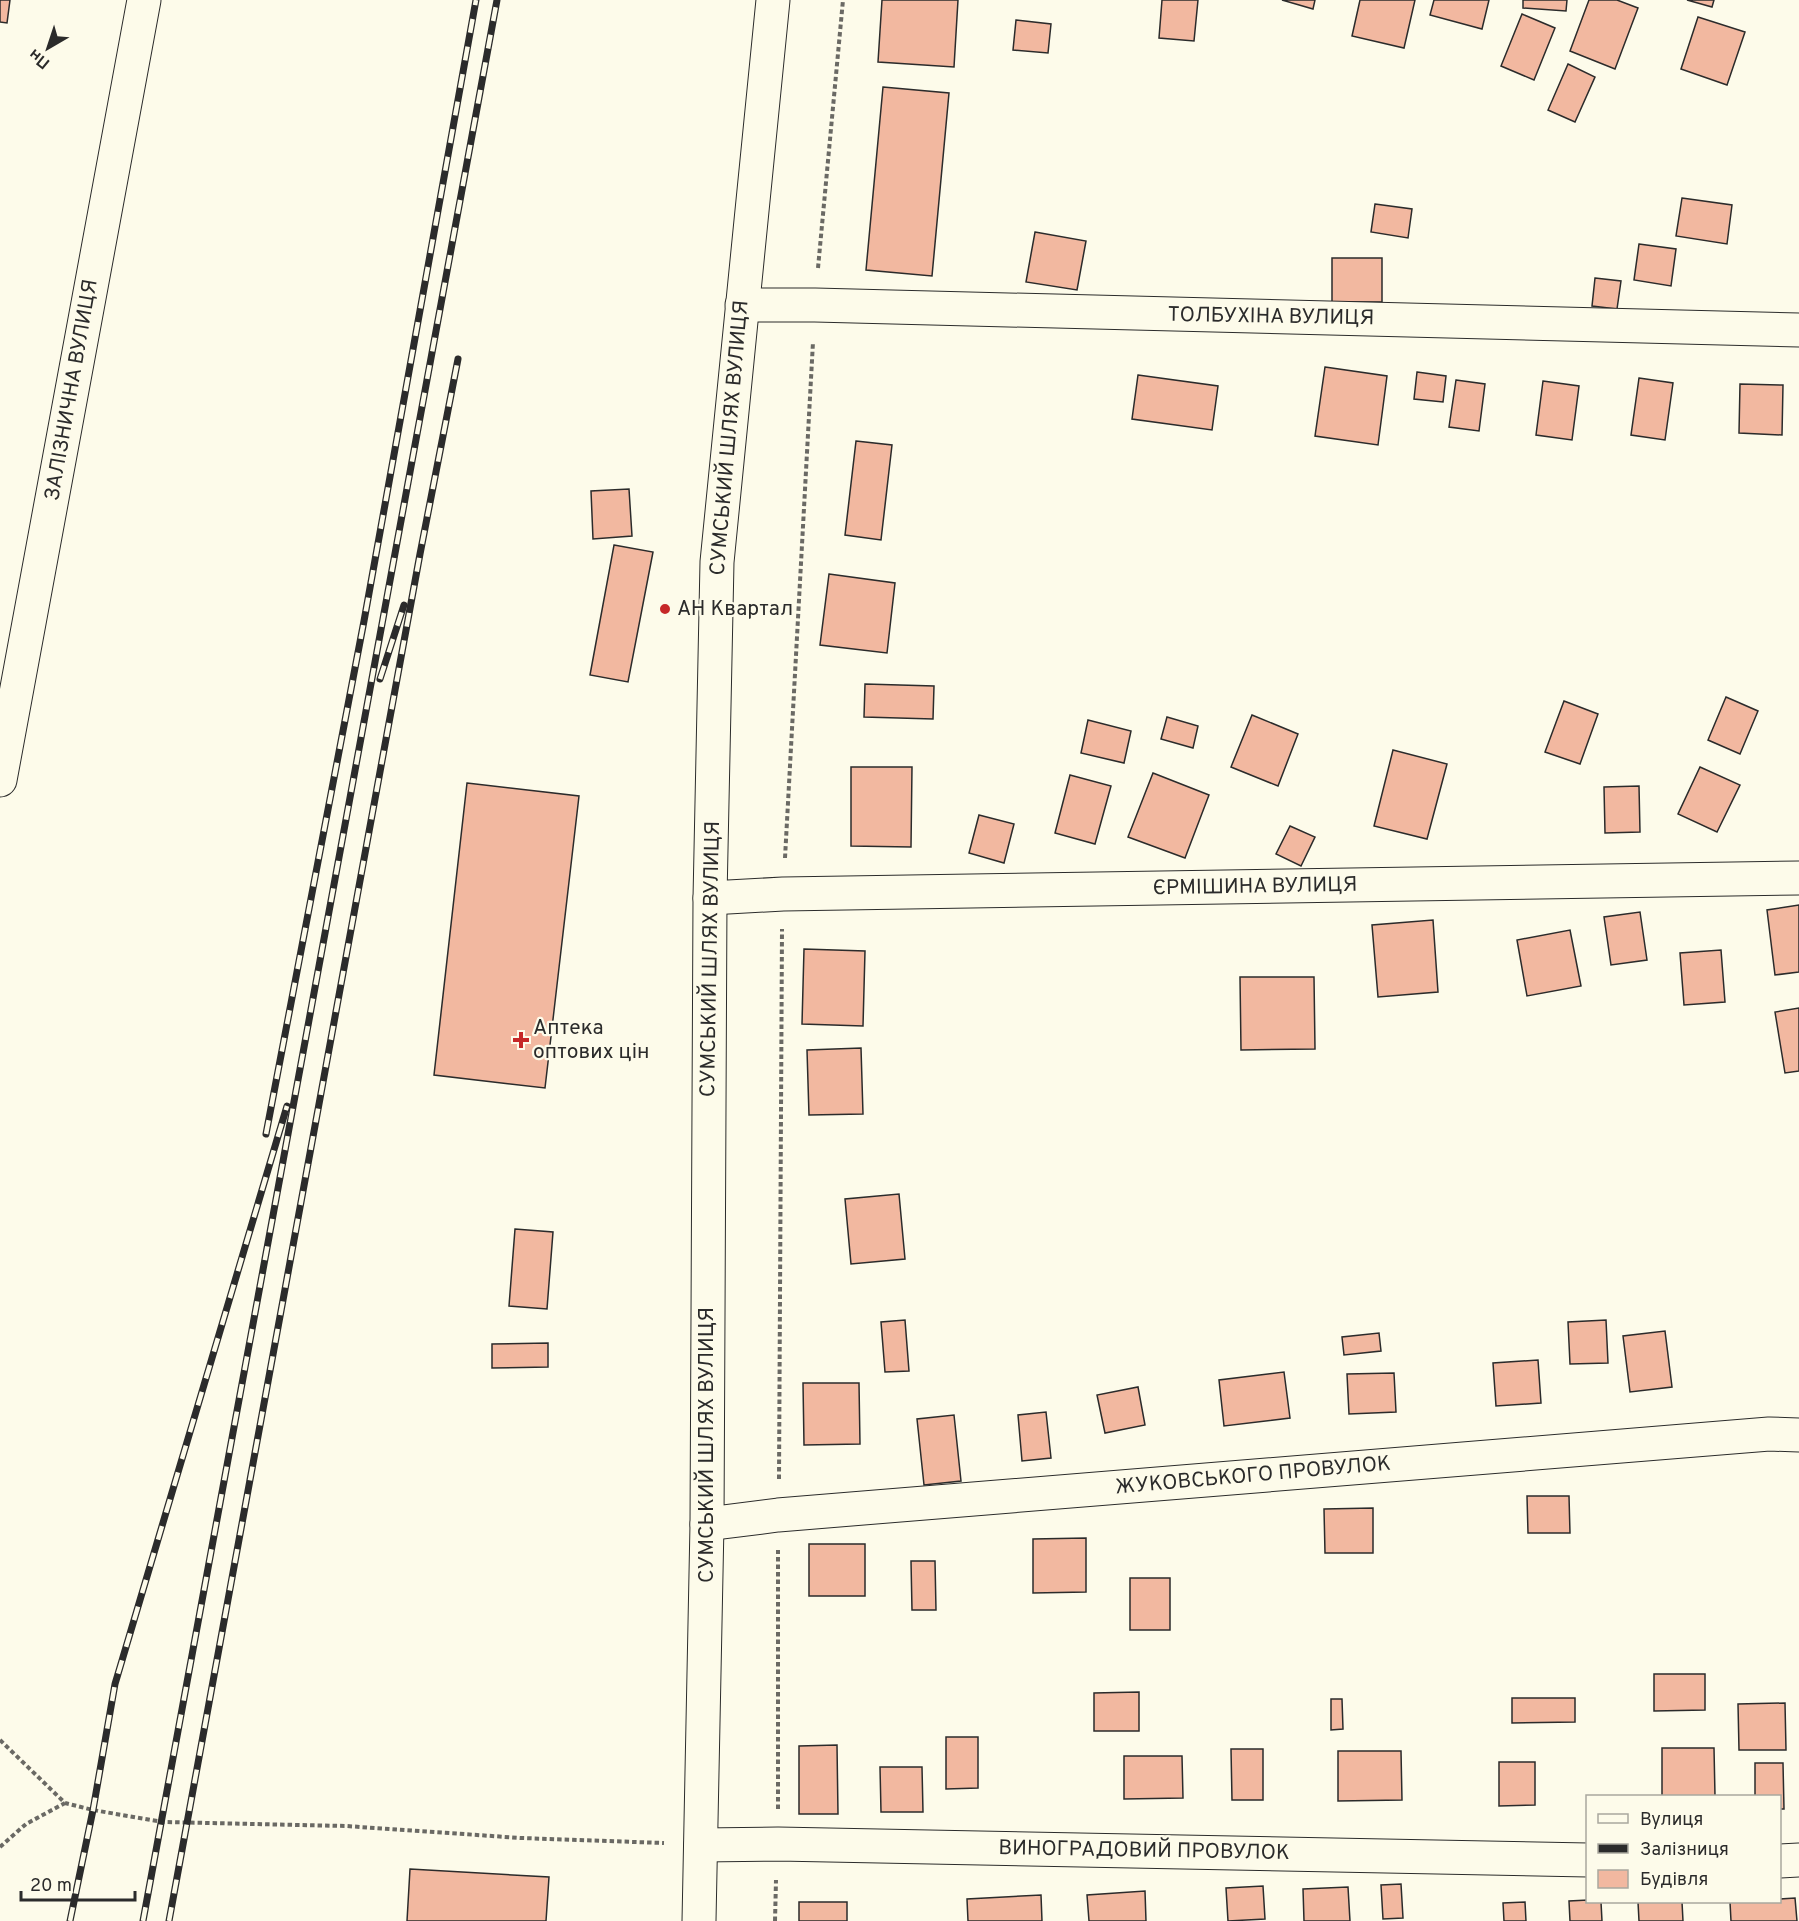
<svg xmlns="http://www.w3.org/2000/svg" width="1799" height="1921" viewBox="0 0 1799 1921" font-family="Overpass,sans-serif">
	<rect width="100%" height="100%" fill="#fdfbea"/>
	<!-- building -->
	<g fill="#f2b8a0" stroke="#2b2b2b" stroke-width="1.5">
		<polygon points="0,0 10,0 7,23 0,22"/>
		<polygon points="882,0 958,0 954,67 878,62"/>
		<polygon points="1162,0 1198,0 1194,41 1159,38"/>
		<polygon points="1282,0 1315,0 1313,9"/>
		<polygon points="1360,0 1415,0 1404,48 1352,36"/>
		<polygon points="1434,0 1489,0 1482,29 1430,15"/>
		<polygon points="1523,0 1567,0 1566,11 1523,8"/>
		<polygon points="1589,0 1617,0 1638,8 1615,69 1570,51"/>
		<polygon points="1687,0 1714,0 1712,7"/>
		<polygon points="1522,14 1555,28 1534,80 1501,66"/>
		<polygon points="1698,17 1745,32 1727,85 1681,69"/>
		<polygon points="1016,20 1051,24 1048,53 1013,50"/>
		<polygon points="1568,64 1595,77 1575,122 1548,110"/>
		<polygon points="883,87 949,93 932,276 866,270"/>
		<polygon points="1682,198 1732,205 1727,244 1676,236"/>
		<polygon points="1375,204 1412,209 1408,238 1371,232"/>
		<polygon points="1035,232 1086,241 1077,290 1026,282"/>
		<polygon points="1639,244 1676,249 1671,286 1634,280"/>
		<rect x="1332" y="258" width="50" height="44"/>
		<polygon points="1595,278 1621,281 1617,309 1592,306"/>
		<polygon points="1325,367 1387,376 1378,445 1315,436"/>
		<polygon points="1417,372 1446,376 1443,402 1414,399"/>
		<polygon points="1138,375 1218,386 1212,430 1132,419"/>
		<polygon points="1639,378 1673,383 1665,440 1631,435"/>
		<polygon points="1456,380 1485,384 1479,431 1449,427"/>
		<polygon points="1543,381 1579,386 1572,440 1536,435"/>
		<polygon points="1740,384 1783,385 1782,435 1739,433"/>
		<polygon points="856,441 892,445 881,540 845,535"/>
		<polygon points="629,489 632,536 593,539 591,491"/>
		<polygon points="614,545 653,552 628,682 590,675"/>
		<polygon points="829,574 895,583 887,653 820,645"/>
		<polygon points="865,684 934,686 933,719 864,717"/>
		<polygon points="1726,697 1758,711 1740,754 1708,740"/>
		<polygon points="1564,701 1598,714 1580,764 1545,752"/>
		<polygon points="1252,715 1298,734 1278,786 1231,767"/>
		<polygon points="1167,717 1198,726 1193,748 1161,739"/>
		<polygon points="1088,720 1131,731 1124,763 1081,753"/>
		<polygon points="1393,750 1447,764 1427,839 1374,826"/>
		<polygon points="851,767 912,767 911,847 851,846"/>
		<polygon points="1700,767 1740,785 1717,832 1678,814"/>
		<polygon points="1153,773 1209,795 1185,858 1128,837"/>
		<polygon points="1070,775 1111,786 1095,844 1055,833"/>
		<polygon points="467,783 579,796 545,1088 434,1075"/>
		<polygon points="1639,786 1640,832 1605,833 1604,787"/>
		<polygon points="979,815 1014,824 1004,863 969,853"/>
		<polygon points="1290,826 1315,837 1301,866 1276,854"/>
		<polygon points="1799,905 1799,972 1775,975 1767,910"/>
		<polygon points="1640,912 1647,960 1611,965 1604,917"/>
		<polygon points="1433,920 1438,992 1378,997 1372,925"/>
		<polygon points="1570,930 1581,986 1527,996 1517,940"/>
		<polygon points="804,949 865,951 863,1026 802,1024"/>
		<polygon points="1721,950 1725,1002 1684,1005 1680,953"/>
		<polygon points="1240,977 1314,977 1315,1049 1241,1050"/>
		<polygon points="1799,1008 1799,1071 1785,1073 1775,1012"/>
		<polygon points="861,1048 863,1114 809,1115 807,1050"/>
		<polygon points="899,1194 905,1259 851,1264 845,1199"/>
		<polygon points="515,1229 553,1232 547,1309 509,1306"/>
		<polygon points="905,1320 909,1371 885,1372 881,1322"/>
		<polygon points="1606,1320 1608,1363 1570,1364 1568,1322"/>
		<polygon points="1665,1331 1672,1387 1630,1392 1623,1336"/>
		<polygon points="1379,1333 1381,1351 1344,1355 1342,1337"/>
		<polygon points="548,1343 548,1367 492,1368 492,1344"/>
		<polygon points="1538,1360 1541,1403 1496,1406 1493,1363"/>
		<polygon points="1284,1372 1290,1418 1224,1426 1219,1380"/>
		<polygon points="1394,1373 1396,1412 1349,1414 1347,1374"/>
		<polygon points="803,1383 859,1383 860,1444 804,1445"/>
		<polygon points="1138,1387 1145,1425 1105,1433 1097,1395"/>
		<polygon points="1046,1412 1051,1458 1022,1461 1018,1415"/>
		<polygon points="954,1415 961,1481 924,1485 917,1419"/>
		<polygon points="1527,1496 1569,1496 1570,1533 1528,1533"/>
		<polygon points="1373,1508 1373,1553 1325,1553 1324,1509"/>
		<polygon points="1086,1538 1086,1592 1033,1593 1033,1539"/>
		<rect x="809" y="1544" width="56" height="52"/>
		<polygon points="911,1561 935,1561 936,1610 912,1610"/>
		<rect x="1130" y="1578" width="40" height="52"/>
		<polygon points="1654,1674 1705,1674 1705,1710 1654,1711"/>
		<polygon points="1139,1692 1139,1731 1094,1731 1094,1693"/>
		<polygon points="1512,1698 1575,1698 1575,1722 1512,1723"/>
		<polygon points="1331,1699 1342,1699 1343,1729 1331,1730"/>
		<polygon points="1785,1703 1786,1750 1739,1750 1738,1704"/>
		<polygon points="946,1737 978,1737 978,1788 946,1789"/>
		<polygon points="837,1745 838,1814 799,1814 799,1746"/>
		<polygon points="1662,1748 1714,1748 1715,1796 1662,1796"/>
		<polygon points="1231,1749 1263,1749 1263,1800 1232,1800"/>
		<polygon points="1338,1751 1401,1751 1402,1800 1338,1801"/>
		<polygon points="1124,1756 1182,1756 1183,1798 1124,1799"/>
		<polygon points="1499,1762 1535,1762 1535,1805 1499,1806"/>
		<polygon points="1755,1763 1783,1763 1784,1809 1780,1809 1780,1796 1755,1796"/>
		<polygon points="880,1767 922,1767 923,1812 881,1812"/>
		<polygon points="410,1869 549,1877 546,1921 407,1921"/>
		<polygon points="1401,1884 1403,1918 1383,1919 1381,1885"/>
		<polygon points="1263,1886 1265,1919 1228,1921 1226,1888"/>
		<polygon points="1348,1887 1350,1921 1304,1921 1303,1889"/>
		<polygon points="1145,1891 1146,1921 1089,1921 1087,1895"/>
		<polygon points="1041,1895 1042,1921 968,1921 967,1899"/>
		<polygon points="1795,1898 1797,1921 1731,1921 1730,1902 1780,1902 1780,1899"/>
		<polygon points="1588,1900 1588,1902 1601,1902 1602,1921 1570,1921 1569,1901"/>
		<rect x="799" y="1902" width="48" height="19"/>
		<polygon points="1525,1902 1526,1921 1504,1921 1503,1903"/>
		<polygon points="1638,1902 1682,1902 1683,1921 1639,1921"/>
	</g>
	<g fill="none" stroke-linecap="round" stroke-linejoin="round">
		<defs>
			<g id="minor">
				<polyline points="742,305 815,305 1799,330"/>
				<polyline points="0,780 144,0"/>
				<polyline points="710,898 783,894 1799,878"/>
				<polyline points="707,1524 778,1515 1769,1434 1799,1435"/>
				<polyline points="701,1845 778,1844 1588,1860"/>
				<polyline points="1780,1861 1799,1860"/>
			</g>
			<polyline id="secondary" points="699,1921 707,1524 710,898 717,562 773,0"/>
		</defs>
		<!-- minor casing -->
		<use href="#minor" stroke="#2b2b2b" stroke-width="35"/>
		<!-- secondary casing -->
		<use href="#secondary" stroke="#2b2b2b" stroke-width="35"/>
		<!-- path -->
		<g stroke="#6a6964" stroke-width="4" stroke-dasharray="4.5 3" stroke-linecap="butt">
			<polyline points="818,268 843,0"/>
			<polyline points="785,858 813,342"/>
			<polyline points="779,1479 782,929"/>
			<polyline points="0,1740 65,1803 93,1810 163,1822 346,1826 521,1838 664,1843"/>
			<polyline points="778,1809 778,1550"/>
			<polyline points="0,1847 26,1824 65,1803"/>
			<polyline points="775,1921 776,1880"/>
		</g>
		<!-- minor -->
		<use href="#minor" stroke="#fdfbea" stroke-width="33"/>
		<!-- secondary -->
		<use href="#secondary" stroke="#fdfbea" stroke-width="33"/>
		<defs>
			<g id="rail">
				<polyline points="380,679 404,605"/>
				<polyline points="266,1134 364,621 476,0"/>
				<polyline points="70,1921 93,1810 115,1684 287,1106"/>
				<polyline points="143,1921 497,0"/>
				<polyline points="169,1921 420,554 458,359"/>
			</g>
		</defs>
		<!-- rail casing -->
		<use href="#rail" stroke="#2b2b2b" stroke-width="7"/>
		<!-- rail -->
		<use href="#rail" stroke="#fdfbea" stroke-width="4.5" stroke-dasharray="14" stroke-linecap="butt"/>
	</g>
	<!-- markers -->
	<g fill="#c62828" stroke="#fdfbea" stroke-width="2">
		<circle cx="665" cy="609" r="6"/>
		<path d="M518 1031h6v6h6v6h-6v6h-6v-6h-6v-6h6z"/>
	</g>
	<g text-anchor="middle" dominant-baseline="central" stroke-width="4.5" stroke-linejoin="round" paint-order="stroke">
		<!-- street labels -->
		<g font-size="21" fill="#2b2b2b" stroke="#fdfbea">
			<text transform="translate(1271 317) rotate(1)">ТОЛБУХІНА ВУЛИЦЯ</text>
			<text transform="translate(72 390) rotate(-80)">ЗАЛІЗНИЧНА ВУЛИЦЯ</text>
			<text transform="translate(730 438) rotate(-85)">СУМСЬКИЙ ШЛЯХ ВУЛИЦЯ</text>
			<text transform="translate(1255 887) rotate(-1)">ЄРМІШИНА ВУЛИЦЯ</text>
			<text transform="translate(711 959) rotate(-89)">СУМСЬКИЙ ШЛЯХ ВУЛИЦЯ</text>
			<text transform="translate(707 1445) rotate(-90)">СУМСЬКИЙ ШЛЯХ ВУЛИЦЯ</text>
			<text transform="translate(1253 1476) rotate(-5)">ЖУКОВСЬКОГО ПРОВУЛОК</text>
			<text transform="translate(1144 1851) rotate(1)">ВИНОГРАДОВИЙ ПРОВУЛОК</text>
		</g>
		<!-- poi labels -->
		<g font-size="21" fill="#2b2b2b" stroke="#fdfbea" text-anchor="start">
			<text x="677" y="609">АН Квартал</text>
			<text x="533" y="1028">Аптека<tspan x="533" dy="24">оптових цін</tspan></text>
		</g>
	</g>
	<!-- legend -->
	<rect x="1586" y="1795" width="195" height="108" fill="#fdfbea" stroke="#a9a89e" stroke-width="1.5"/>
	<rect x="1598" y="1814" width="30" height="9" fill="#fdfbea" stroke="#a9a89e" stroke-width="1.5"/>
	<text x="1640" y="1825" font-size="18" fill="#2b2b2b">Вулиця</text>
	<rect x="1598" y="1844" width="30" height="9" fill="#2b2b2b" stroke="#a9a89e" stroke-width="1.5"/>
	<text x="1640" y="1855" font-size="18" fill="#2b2b2b">Залізниця</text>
	<rect x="1598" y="1870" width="30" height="18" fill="#f2b8a0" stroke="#a9a89e" stroke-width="1.5"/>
	<text x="1640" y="1885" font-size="18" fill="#2b2b2b">Будівля</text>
	<!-- north arrow -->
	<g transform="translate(48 48) rotate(219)" stroke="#fdfbea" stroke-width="4.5" paint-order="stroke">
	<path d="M0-4.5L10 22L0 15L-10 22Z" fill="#2b2b2b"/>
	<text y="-9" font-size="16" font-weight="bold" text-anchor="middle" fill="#2b2b2b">Пн</text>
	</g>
	<!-- scale -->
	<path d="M21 1891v9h114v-9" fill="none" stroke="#2b2b2b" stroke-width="3"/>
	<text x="30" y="1891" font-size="18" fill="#2b2b2b" stroke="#fdfbea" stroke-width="4.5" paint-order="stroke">20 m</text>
</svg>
